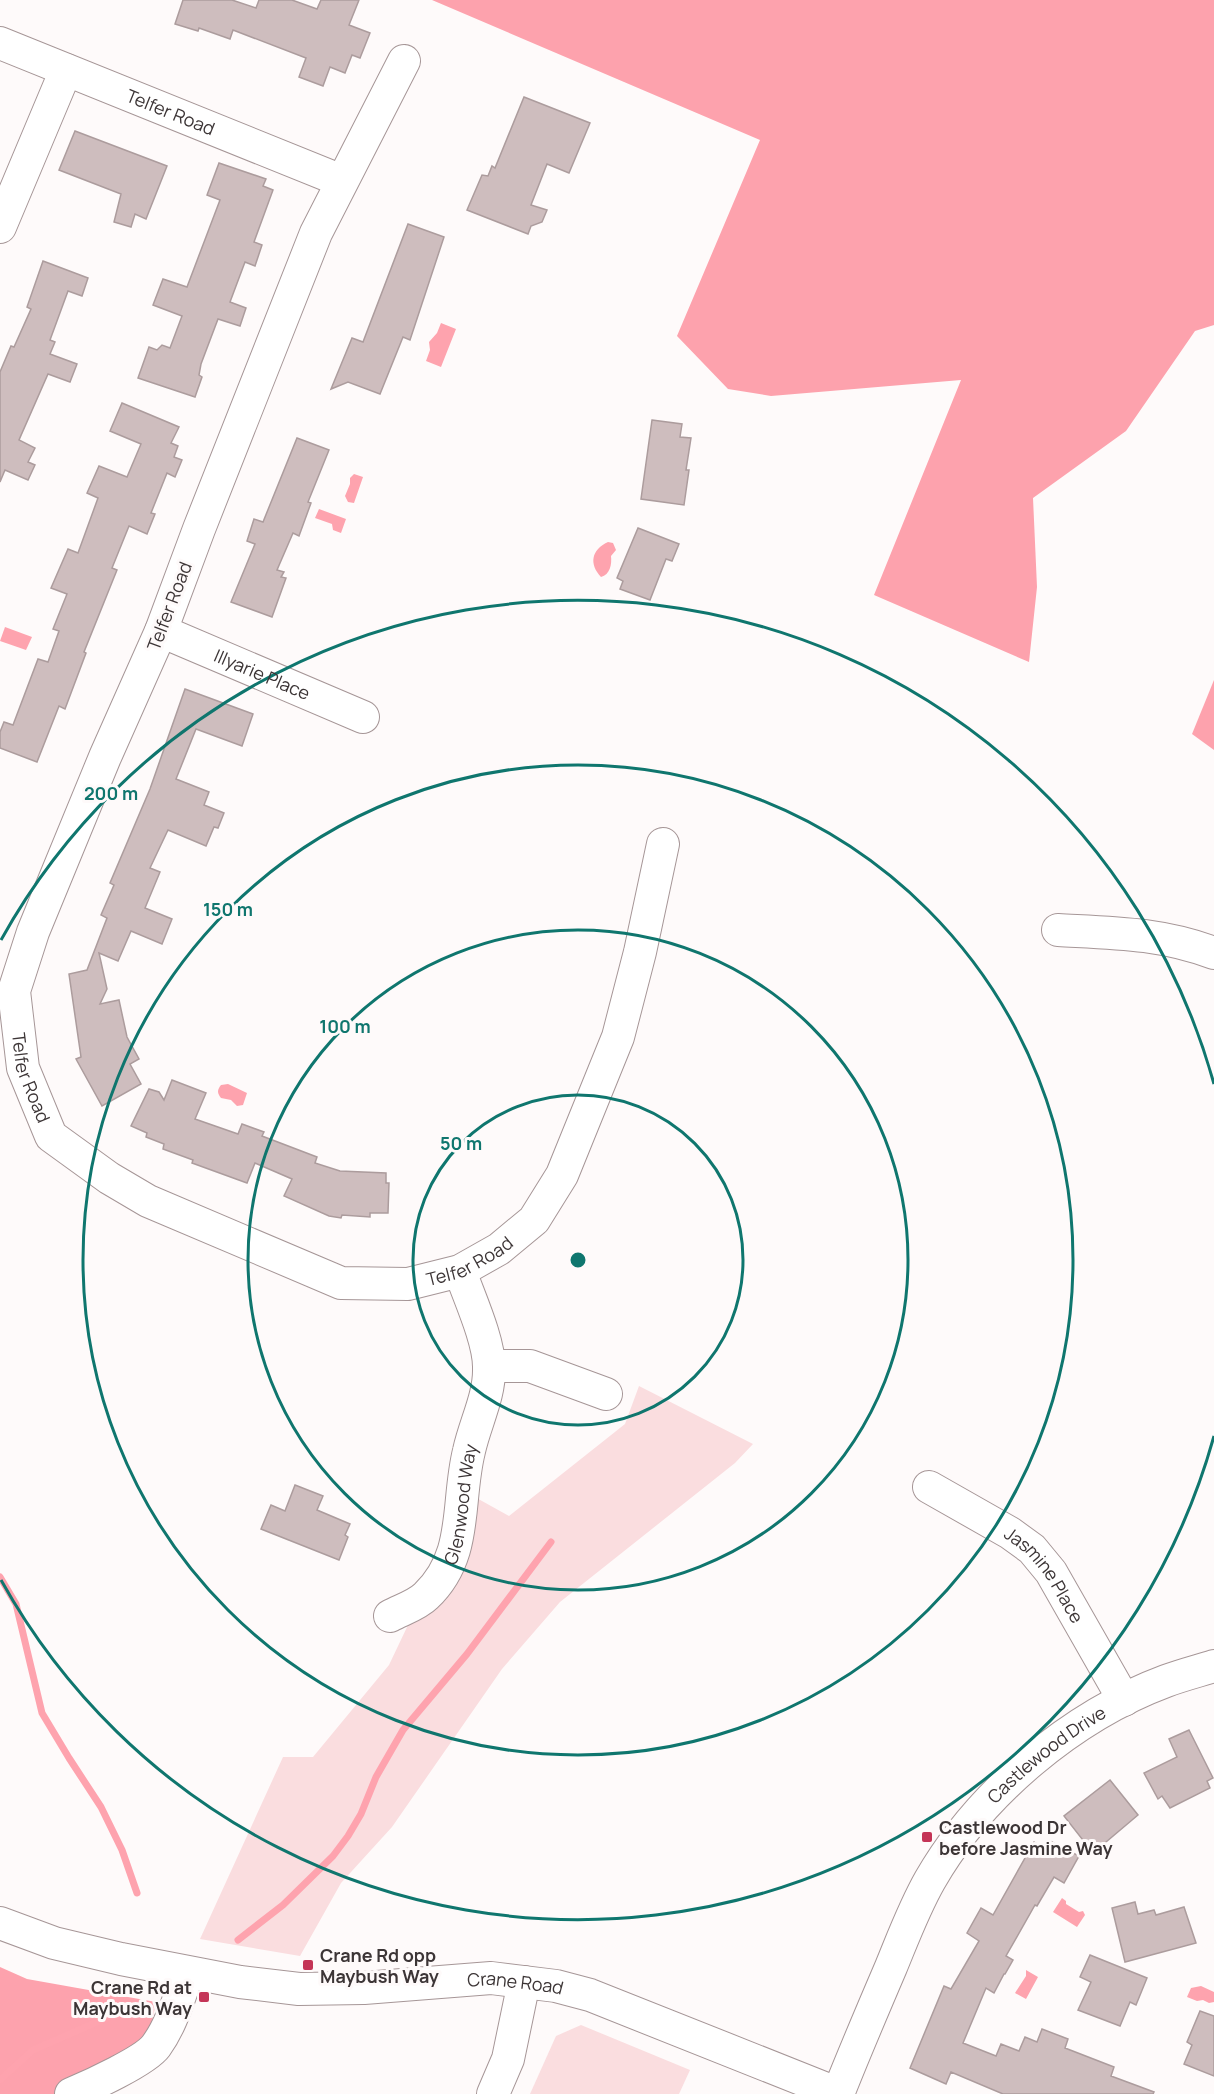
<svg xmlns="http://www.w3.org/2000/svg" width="1214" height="2094" viewBox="0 0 1214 2094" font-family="Manrope,sans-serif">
	<rect width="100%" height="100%" fill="#fefafa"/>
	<!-- green -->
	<g fill="#fadddf">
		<polygon points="639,1386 753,1444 735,1463 560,1602 502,1669 392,1827 341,1883 300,1956 200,1939 283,1757 313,1757 389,1665 408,1625 446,1593 467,1564 473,1496 509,1516 625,1424"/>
		<polygon points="581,2025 690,2070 679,2094 530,2094 556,2036"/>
	</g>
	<!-- forest -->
	<g fill="#fda2ad">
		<polygon points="432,0 1214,0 1214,325 1195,331 1126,431 1033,498 1037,587 1029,662 874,595 961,380 771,396 728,389 677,336 760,140"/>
		<polygon points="1214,680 1214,750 1192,734"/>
		<polygon points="0,1967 27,1979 156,2002 148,2042 60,2094 0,2094"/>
	</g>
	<!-- water -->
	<g fill="#fea3ae">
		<polygon points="441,323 456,329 441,367 426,361 430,350 429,342 437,333"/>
		<polygon points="354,474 363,477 354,503 348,502 345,496 350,484 350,478"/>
		<polygon points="319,509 346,519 341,533 333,530 332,524 315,518"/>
		<path d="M608,542L613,543L616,550L611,556C612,564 610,575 601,577C589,564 591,550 608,542Z"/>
		<polygon points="5,627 32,637 26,650 0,641"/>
		<path d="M228,1084L247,1093L243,1105L237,1106L231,1100L221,1098C217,1093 217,1090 221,1085Z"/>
		<polygon points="1062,1898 1066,1901 1066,1904 1079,1912 1083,1911 1085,1915 1077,1927 1053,1912"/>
		<polygon points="1026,1970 1038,1977 1026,1999 1015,1993 1026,1976"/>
		<polygon points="1201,1986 1214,1992 1214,2002 1209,2003 1203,2000 1197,2001 1187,1997 1191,1988"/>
	</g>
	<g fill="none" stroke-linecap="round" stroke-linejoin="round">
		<!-- stream -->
		<g stroke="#fea3ae" stroke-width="7">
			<polyline points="0,1577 16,1604 42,1713 69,1758 101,1807 122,1850 137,1893"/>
			<polyline points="238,1940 283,1905 333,1856 348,1836 361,1814 376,1777 403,1730 467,1654 551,1542"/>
			<polyline points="0,2080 33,2050 127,2009"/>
		</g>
	</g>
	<!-- building -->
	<g fill="#cebdbe" stroke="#ac9c9d" stroke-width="1.5">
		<polygon points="183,0 232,0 256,8 259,0 292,0 317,9 321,0 359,0 349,25 370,33 360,58 352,55 345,73 330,67 323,86 299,77 306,58 233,30 230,39 199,28 198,31 175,24"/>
		<polygon points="524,97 590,123 569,173 547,164 531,205 547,210 542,222 531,226 528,234 467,210 482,175 488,176 492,166 495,168"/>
		<polygon points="75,131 167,166 146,219 135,214 131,227 114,222 121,194 59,170"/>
		<polygon points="219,163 266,179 263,186 273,190 254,242 262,245 255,266 245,262 230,302 246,308 240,326 218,319 201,364 199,375 202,377 195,397 138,378 149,347 157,350 162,345 170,348 182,316 153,305 163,279 187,287 220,200 207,195"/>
		<polygon points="408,224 444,237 410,340 403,337 380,394 348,382 331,389 352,338 363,342"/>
		<polygon points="43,261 88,278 82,296 68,291 50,340 55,342 50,354 77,364 70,382 48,374 19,440 35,448 28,462 35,465 28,480 5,470 0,482 0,372 11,346 14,347 31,309 27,307"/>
		<polygon points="122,403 179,427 171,443 178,446 174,457 182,460 175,477 167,473 151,513 155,514 147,534 129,526 112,568 117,570 84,652 86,653 65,709 59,706 37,762 0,748 0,732 4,722 13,725 38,659 48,662 59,631 53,629 67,594 51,588 68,549 78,553 98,498 87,493 99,466 127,477 141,444 110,431"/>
		<polygon points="652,420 682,424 680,437 691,438 686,470 689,470 684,505 641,499"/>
		<polygon points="297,438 329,450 308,502 311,503 299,536 293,533 277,570 284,572 281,577 286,578 272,617 231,602 255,544 247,541 254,519 263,522"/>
		<polygon points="638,528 679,544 672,561 666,559 650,600 620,589 623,581 617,578"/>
		<polygon points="185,689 253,714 242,746 196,729 176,779 209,792 204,805 224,813 218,828 214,827 206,846 168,830 150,868 160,872 145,908 172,919 162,944 131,931 118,961 99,953 107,989 100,1004 119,1000 127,1037 139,1059 130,1064 141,1084 102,1106 76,1059 81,1057 69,974 87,970 107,918 101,915 114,885 110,883 150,789"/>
		<polygon points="172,1080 206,1093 195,1119 238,1134 242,1124 264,1132 262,1136 317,1157 315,1163 340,1171 386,1173 386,1183 389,1183 388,1213 370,1213 370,1217 342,1215 341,1218 329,1216 284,1196 292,1179 255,1163 247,1183 192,1163 193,1160 163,1149 164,1144 146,1137 147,1133 131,1126 149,1089 159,1092 164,1100"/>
		<polygon points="295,1485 323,1496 317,1510 350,1524 345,1535 348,1537 339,1560 261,1529 271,1505 285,1511"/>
		<polygon points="1189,1730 1213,1778 1207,1781 1210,1788 1170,1808 1162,1796 1158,1799 1144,1773 1177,1757 1169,1739"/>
		<polygon points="1110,1780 1138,1815 1093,1853 1064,1816"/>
		<polygon points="1048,1840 1079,1856 1064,1883 1054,1877 1037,1906 1035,1905 1006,1956 1013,1960 1005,1974 1004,1974 994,1993 986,1988 963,2043 996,2056 1001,2044 1019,2051 1025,2037 1037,2042 1042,2029 1068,2039 1065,2048 1114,2067 1111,2076 1154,2092 1153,2094 1003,2094 951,2072 946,2084 910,2068 944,1986 951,1989 979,1941 967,1933 981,1908 993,1915 1034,1842 1044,1848"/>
		<polygon points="1135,1902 1138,1914 1154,1910 1156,1915 1184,1907 1196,1943 1125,1962 1112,1908"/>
		<polygon points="1090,1955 1147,1978 1136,2005 1130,2002 1120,2026 1078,2010 1091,1982 1080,1977"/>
		<polygon points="1200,2011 1214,2016 1214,2076 1184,2064 1192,2045 1187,2042"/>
	</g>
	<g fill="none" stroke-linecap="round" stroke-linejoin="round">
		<defs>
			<g id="minor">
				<path id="s1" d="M0,43L342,181"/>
				<path id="s2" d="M404,61L316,233L199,529L161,631L105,757L33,932L14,991L23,1068L51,1136L109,1178L148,1201L341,1283L408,1284L460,1271L499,1249L534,1220L562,1175L618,1037L640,952L663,844"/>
				<polyline points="0,227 66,70"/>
				<path id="s3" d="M161,631L363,717"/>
				<path d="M1058,930C1115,933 1160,933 1214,953"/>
				<polyline points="489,1366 530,1366 606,1394"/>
				<path id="s4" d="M929,1487L1010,1533L1032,1549L1051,1572L1124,1700"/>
				<path id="s5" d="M390,1616C401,1610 417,1605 426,1596C469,1555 456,1503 469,1451C475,1423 490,1396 489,1367C489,1340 469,1297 460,1271"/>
				<path id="s6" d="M0,1923L54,1943L121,1959L240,1982L299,1989L364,1988L491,1978L556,1986L590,1995L839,2094"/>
				<path d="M71,2094C90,2086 145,2061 156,2046C172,2024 179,1997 188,1973"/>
				<polyline points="493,2094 508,2059 524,1982"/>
				<path id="s7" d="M838,2094C855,2051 873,2009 891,1967C903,1938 914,1908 930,1880C980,1793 1072,1716 1166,1681C1182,1675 1198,1671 1214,1666"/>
			</g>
		</defs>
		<!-- minor casing -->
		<use href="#minor" stroke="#a69697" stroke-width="34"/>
		<!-- minor -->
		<use href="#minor" stroke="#fff" stroke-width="32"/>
	</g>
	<!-- distance rings -->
	<g fill="none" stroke="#0f766e" stroke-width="3">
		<circle cx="578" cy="1260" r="165"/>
		<circle cx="578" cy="1260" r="330"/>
		<circle cx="578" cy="1260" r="495"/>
		<path d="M1214 1436A660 660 0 0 1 1 1580M1 940A660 660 0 0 1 1214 1084"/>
	</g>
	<!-- markers -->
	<g fill="#c43456" stroke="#fefafa" stroke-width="2">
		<rect x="921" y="1831" width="12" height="12" rx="3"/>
		<rect x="302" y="1959" width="12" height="12" rx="3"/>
		<rect x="198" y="1991" width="12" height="12" rx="3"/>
	</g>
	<g text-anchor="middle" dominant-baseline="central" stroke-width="6" stroke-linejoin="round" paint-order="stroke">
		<!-- street labels -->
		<g font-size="18" fill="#3c3536" stroke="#fefafa">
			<text stroke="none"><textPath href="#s1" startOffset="184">Telfer Road</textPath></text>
			<text transform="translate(169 606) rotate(-69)">Telfer Road</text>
			<text stroke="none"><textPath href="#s3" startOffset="110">Illyarie Place</textPath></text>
			<text stroke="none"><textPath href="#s2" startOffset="1098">Telfer Road</textPath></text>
			<text stroke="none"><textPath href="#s2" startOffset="1620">Telfer Road</textPath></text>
			<text stroke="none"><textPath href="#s5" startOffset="142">Glenwood Way</textPath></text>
			<text stroke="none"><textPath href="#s4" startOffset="148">Jasmine Place</textPath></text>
			<text stroke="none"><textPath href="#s7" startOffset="406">Castlewood Drive</textPath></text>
			<text stroke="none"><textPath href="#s6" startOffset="524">Crane Road</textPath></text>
		</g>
		<!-- poi labels -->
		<g font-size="18" font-weight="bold" fill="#3c3536" stroke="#fefafa" text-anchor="start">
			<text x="939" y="1827">Castlewood Dr<tspan x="939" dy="21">before Jasmine Way</tspan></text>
			<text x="320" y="1955">Crane Rd opp<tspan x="320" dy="21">Maybush Way</tspan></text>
			<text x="192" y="1987" text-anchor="end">Crane Rd at<tspan x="192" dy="21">Maybush Way</tspan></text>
		</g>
	</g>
	<circle cx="578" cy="1260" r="9" fill="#0f766e" stroke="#fefafa" stroke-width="3"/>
	<g font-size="18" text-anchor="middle" font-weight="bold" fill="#0f766e" stroke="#fefafa" stroke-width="6" stroke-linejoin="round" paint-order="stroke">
		<text x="111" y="800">200 m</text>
		<text x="228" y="916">150 m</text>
		<text x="345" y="1033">100 m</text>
		<text x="461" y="1150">50 m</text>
	</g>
</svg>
